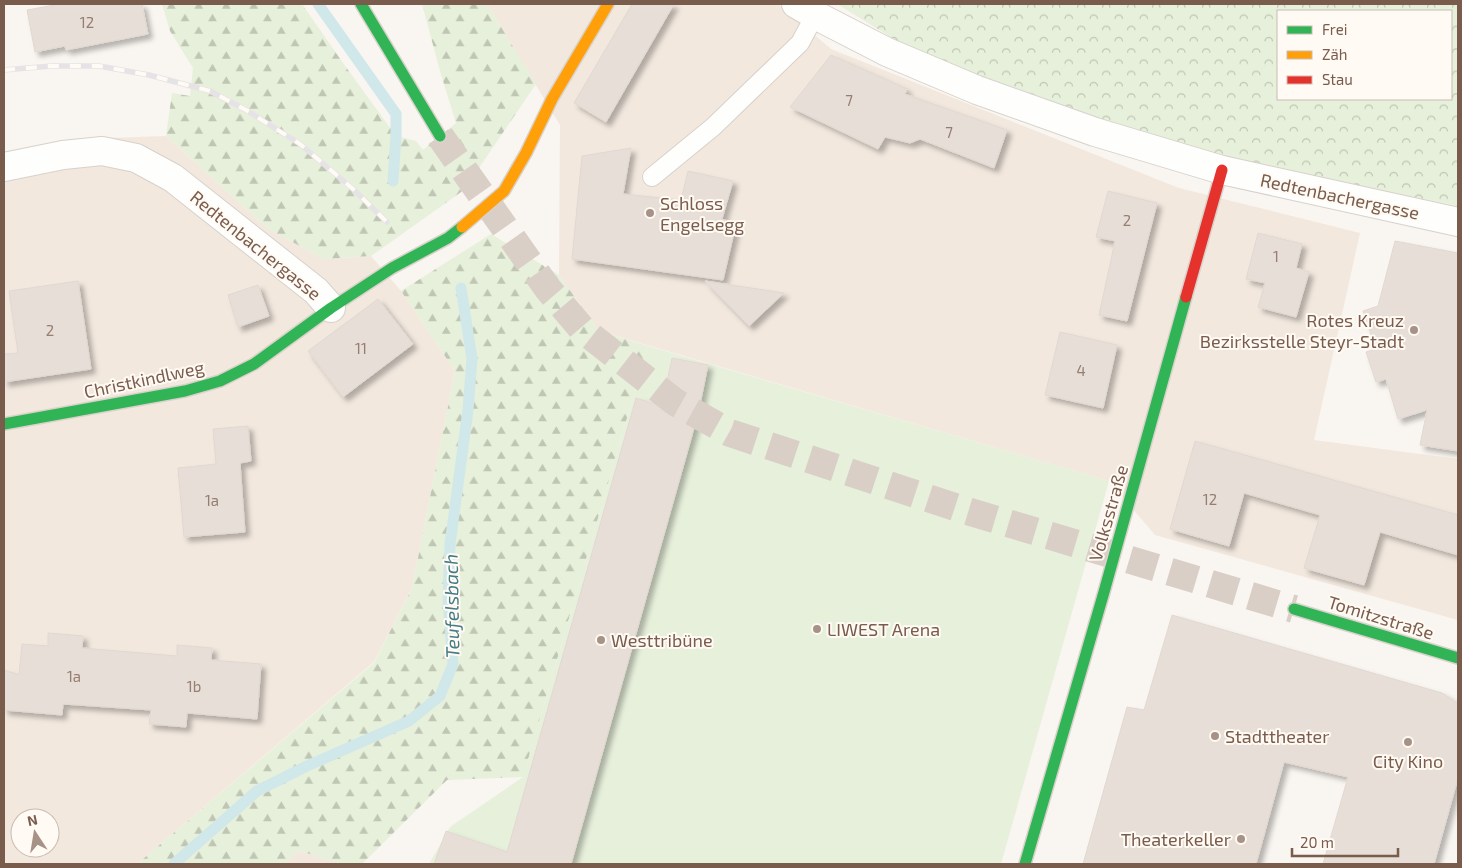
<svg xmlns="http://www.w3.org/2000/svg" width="1462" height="868" viewBox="0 0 1462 868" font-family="'Exo 2',sans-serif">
	<defs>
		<pattern id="forest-firs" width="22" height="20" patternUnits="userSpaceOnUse" patternTransform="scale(1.25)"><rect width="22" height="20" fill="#e7f0db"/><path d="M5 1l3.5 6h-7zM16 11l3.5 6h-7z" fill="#c0c6b4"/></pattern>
		<pattern id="park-crowns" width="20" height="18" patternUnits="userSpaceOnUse" patternTransform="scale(1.25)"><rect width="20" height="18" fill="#e7f0db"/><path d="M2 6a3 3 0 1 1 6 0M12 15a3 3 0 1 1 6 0" fill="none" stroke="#c0c6b4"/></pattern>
		<filter id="shadow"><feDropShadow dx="4.5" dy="4.5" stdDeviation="2.5" flood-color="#0004"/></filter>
	</defs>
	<rect width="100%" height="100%" fill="#f9f5f0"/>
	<!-- residential -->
	<g fill="#f2e8de" fill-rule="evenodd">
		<polygon points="487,4 778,4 831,49 1179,188 1360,233 1314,440 1458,459 1458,620 1155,535 1109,481 599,331 559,275 560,125"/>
		<path d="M166,136L268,229L324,259L371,256L401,291L455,371L412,588L374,662L137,864H4V155L81,139ZM20,818H50V848H20Z"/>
		<polygon points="300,851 342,864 283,864"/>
	</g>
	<!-- forest -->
	<g fill="url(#forest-firs)">
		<polygon points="162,4 302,4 343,63 396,136 416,141 423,150 456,123 440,71 422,4 487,4 536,84 464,190 371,256 324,259 268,229 166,136 172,93 190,96 193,68 170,31"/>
		<polygon points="491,234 559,275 599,331 648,346 523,777 447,780 362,864 342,864 300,851 283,864 137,864 374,663 412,588 455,371 401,291"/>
	</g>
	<!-- park -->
	<path fill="url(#park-crowns)" fill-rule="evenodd" d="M837,4H1458V206L1191,152L987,81L912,50ZM1278,11H1451V99H1278Z"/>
	<!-- garden -->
	<polygon fill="#e7f0db" points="648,346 1109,481 1001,864 429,864 450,827 523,777"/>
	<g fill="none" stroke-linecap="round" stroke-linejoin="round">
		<!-- stream -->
		<g stroke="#d0e8ea" stroke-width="11">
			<polyline points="318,4 396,114 396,136 393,181"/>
			<polyline points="174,864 257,791 307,766 409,721 440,696 453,664 448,601 450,544 468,410 472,359 461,288"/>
		</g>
	</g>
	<!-- building -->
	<g fill="#e6ded7" stroke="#e2d8d2" filter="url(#shadow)">
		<polygon points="60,4 142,4 148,34 66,50 65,46 35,52 27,10"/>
		<polygon points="632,4 674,4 606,122 574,103"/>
		<polygon points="831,55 907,89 905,94 1007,130 994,168 920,139 910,143 885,137 878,149 790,107"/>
		<polygon points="631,148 623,194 681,200 688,171 733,181 722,219 736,224 723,280 572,259 582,156"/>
		<polygon points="1108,191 1157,203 1127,321 1099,315 1115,241 1096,237"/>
		<polygon points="1258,233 1302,244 1296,268 1309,272 1296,317 1258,307 1265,283 1246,279"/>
		<polygon points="1395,241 1458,253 1458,451 1420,445 1427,410 1398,419 1386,379 1376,382 1366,352 1376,349 1363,311 1378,306"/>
		<polygon points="78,281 91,369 4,382 4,354 18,353 9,291"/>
		<polygon points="705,281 784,293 749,326"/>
		<polygon points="258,285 269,316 238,327 228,295"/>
		<polygon points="378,299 413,344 343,397 308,351"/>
		<polygon points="1060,332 1117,345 1103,408 1045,395"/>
		<polygon points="672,358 708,365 698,414 571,864 434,864 446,831 507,852 636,398 662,406"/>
		<polygon points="248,426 251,461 240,463 245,532 184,537 178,468 216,464 213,429"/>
		<polygon points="1195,441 1458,515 1458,555 1380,532 1364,585 1304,568 1320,515 1244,493 1229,546 1170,529"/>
		<polygon points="1172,615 1442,693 1458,703 1458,778 1434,864 1323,864 1348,777 1284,762 1256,864 1083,864 1127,707 1144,710"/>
		<polygon points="48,633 83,636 82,648 177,656 177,645 212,648 211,660 261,664 257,719 187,713 186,727 149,724 151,710 63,704 62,715 4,710 4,670 19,675 22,644 48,646"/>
	</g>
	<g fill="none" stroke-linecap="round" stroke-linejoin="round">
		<!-- secondary-tunnel -->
		<polyline stroke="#d9cfc7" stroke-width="28" stroke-dasharray="28 14" stroke-linecap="butt" points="440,136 548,289 583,330 675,402 730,433 964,510 1294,609"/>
		<defs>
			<polyline id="lane" points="652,177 713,127 800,43 815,15"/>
			<g id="street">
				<polyline points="796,4 815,15 887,52 977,90 1095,132 1222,170 1458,222"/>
				<polyline points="4,167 63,155 102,151 136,158 173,178 316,291 331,308"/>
			</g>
			<g id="fast">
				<polyline points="361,4 440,136"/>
				<polyline points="4,424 185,391 220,381 254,364 331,308 392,268 448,238 462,227"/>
				<polyline points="1294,609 1458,658"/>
				<polyline points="1025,864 1104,592 1186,297"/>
			</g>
			<polyline id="slow" points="462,227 504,191 526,153 552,99 608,4"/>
			<polyline id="jam" points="1186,297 1222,170"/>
		</defs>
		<!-- lane casing -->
		<use href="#lane" stroke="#d7d1cb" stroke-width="20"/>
		<!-- street casing -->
		<use href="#street" stroke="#d7d1cb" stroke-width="30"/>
		<!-- fast casing -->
		<use href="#fast" stroke="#d9d2cb" stroke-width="14"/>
		<!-- slow casing -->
		<use href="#slow" stroke="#d9d2cb" stroke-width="14"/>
		<!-- jam casing -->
		<use href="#jam" stroke="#d9d2cb" stroke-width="14"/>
		<!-- lane -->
		<use href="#lane" stroke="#fefefd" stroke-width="18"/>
		<!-- street -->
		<use href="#street" stroke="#fefefd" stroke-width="28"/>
		<!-- fast -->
		<use href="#fast" stroke="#30b455" stroke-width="11"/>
		<!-- slow -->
		<use href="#slow" stroke="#ff9f0a" stroke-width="11"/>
		<!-- jam -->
		<use href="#jam" stroke="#e5322d" stroke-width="11"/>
		<defs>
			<polyline id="rail" points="4,70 51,66 99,66 149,75 210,91 246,110 300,144 353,189 387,222"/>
		</defs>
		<!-- rail casing -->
		<use href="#rail" stroke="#e6e3e7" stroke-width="5.5"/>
		<!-- rail -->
		<use href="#rail" stroke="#fffaf3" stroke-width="4" stroke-dasharray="11" stroke-linecap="butt"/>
	</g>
	<!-- markers -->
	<g fill="#a69286" stroke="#fffaf3" stroke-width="2">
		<circle cx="650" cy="213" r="5"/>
		<circle cx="1414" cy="330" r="5"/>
		<circle cx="817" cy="629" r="5"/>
		<circle cx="601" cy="640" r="5"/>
		<circle cx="1215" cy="736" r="5"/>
		<circle cx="1408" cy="742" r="5"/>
		<circle cx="1241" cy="839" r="5"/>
	</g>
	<g text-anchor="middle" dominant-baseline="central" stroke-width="4" stroke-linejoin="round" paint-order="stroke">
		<!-- number labels -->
		<g font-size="15" fill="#977e72">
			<text x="87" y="22">12</text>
			<text x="849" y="100">7</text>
			<text x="949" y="132">7</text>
			<text x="1127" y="220">2</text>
			<text x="1276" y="256">1</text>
			<text x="50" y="330">2</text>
			<text x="361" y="348">11</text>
			<text x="1081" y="370">4</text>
			<text x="1210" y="499">12</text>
			<text x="212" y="500">1a</text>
			<text x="74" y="676">1a</text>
			<text x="194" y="686">1b</text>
		</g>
		<!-- street labels -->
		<g font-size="18" fill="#7a5c4d" stroke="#fffaf3">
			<text transform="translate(1340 196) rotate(12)">Redtenbachergasse</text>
			<text transform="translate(256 245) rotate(39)">Redtenbachergasse</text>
			<text transform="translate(144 379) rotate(-12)">Christkindlweg</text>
			<text transform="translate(1108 513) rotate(-74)">Volksstraße</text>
			<text transform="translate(1381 617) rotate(17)">Tomitzstraße</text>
		</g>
		<!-- poi labels -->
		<g font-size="18" fill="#7a5c4d" stroke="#fffaf3" text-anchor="start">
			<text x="660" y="203">Schloss<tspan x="660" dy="21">Engelsegg</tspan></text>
			<text x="1404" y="320" text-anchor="end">Rotes Kreuz<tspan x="1404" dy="21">Bezirksstelle Steyr-Stadt</tspan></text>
			<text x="827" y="629">LIWEST Arena</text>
			<text x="611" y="640">Westtribüne</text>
			<text x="1225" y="736">Stadttheater</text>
			<text x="1408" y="761" text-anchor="middle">City Kino</text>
			<text x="1231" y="839" text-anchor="end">Theaterkeller</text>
		</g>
		<!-- water labels -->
		<g font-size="19" font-style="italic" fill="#437c86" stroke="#fffaf3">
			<text transform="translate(451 606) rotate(-91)">Teufelsbach</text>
		</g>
	</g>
	<!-- border -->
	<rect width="1462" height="868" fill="none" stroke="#7a5c4d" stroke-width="10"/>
	<!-- legend -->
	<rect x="1277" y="10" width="175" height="90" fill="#fffaf3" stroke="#cabbb1"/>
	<rect x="1287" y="26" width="25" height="8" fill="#30b455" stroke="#cabbb1"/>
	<text x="1322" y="35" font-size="15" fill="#7a5c4d">Frei</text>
	<rect x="1287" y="51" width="25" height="8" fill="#ff9f0a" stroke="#cabbb1"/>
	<text x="1322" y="60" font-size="15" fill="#7a5c4d">Zäh</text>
	<rect x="1287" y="76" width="25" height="8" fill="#e5322d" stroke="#cabbb1"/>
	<text x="1322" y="85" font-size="15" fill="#7a5c4d">Stau</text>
	<!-- north arrow -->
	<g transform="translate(35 833) rotate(348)"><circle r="24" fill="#fffaf3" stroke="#cabbb1"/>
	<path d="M0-4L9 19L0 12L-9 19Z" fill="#a69286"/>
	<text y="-8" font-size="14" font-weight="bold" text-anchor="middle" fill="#7a5c4d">N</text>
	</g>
	<!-- scale -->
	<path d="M1292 848v8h106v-8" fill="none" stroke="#7a5c4d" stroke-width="2.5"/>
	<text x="1300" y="848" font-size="15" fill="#7a5c4d" stroke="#fffaf3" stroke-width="4" paint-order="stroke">20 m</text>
</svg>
